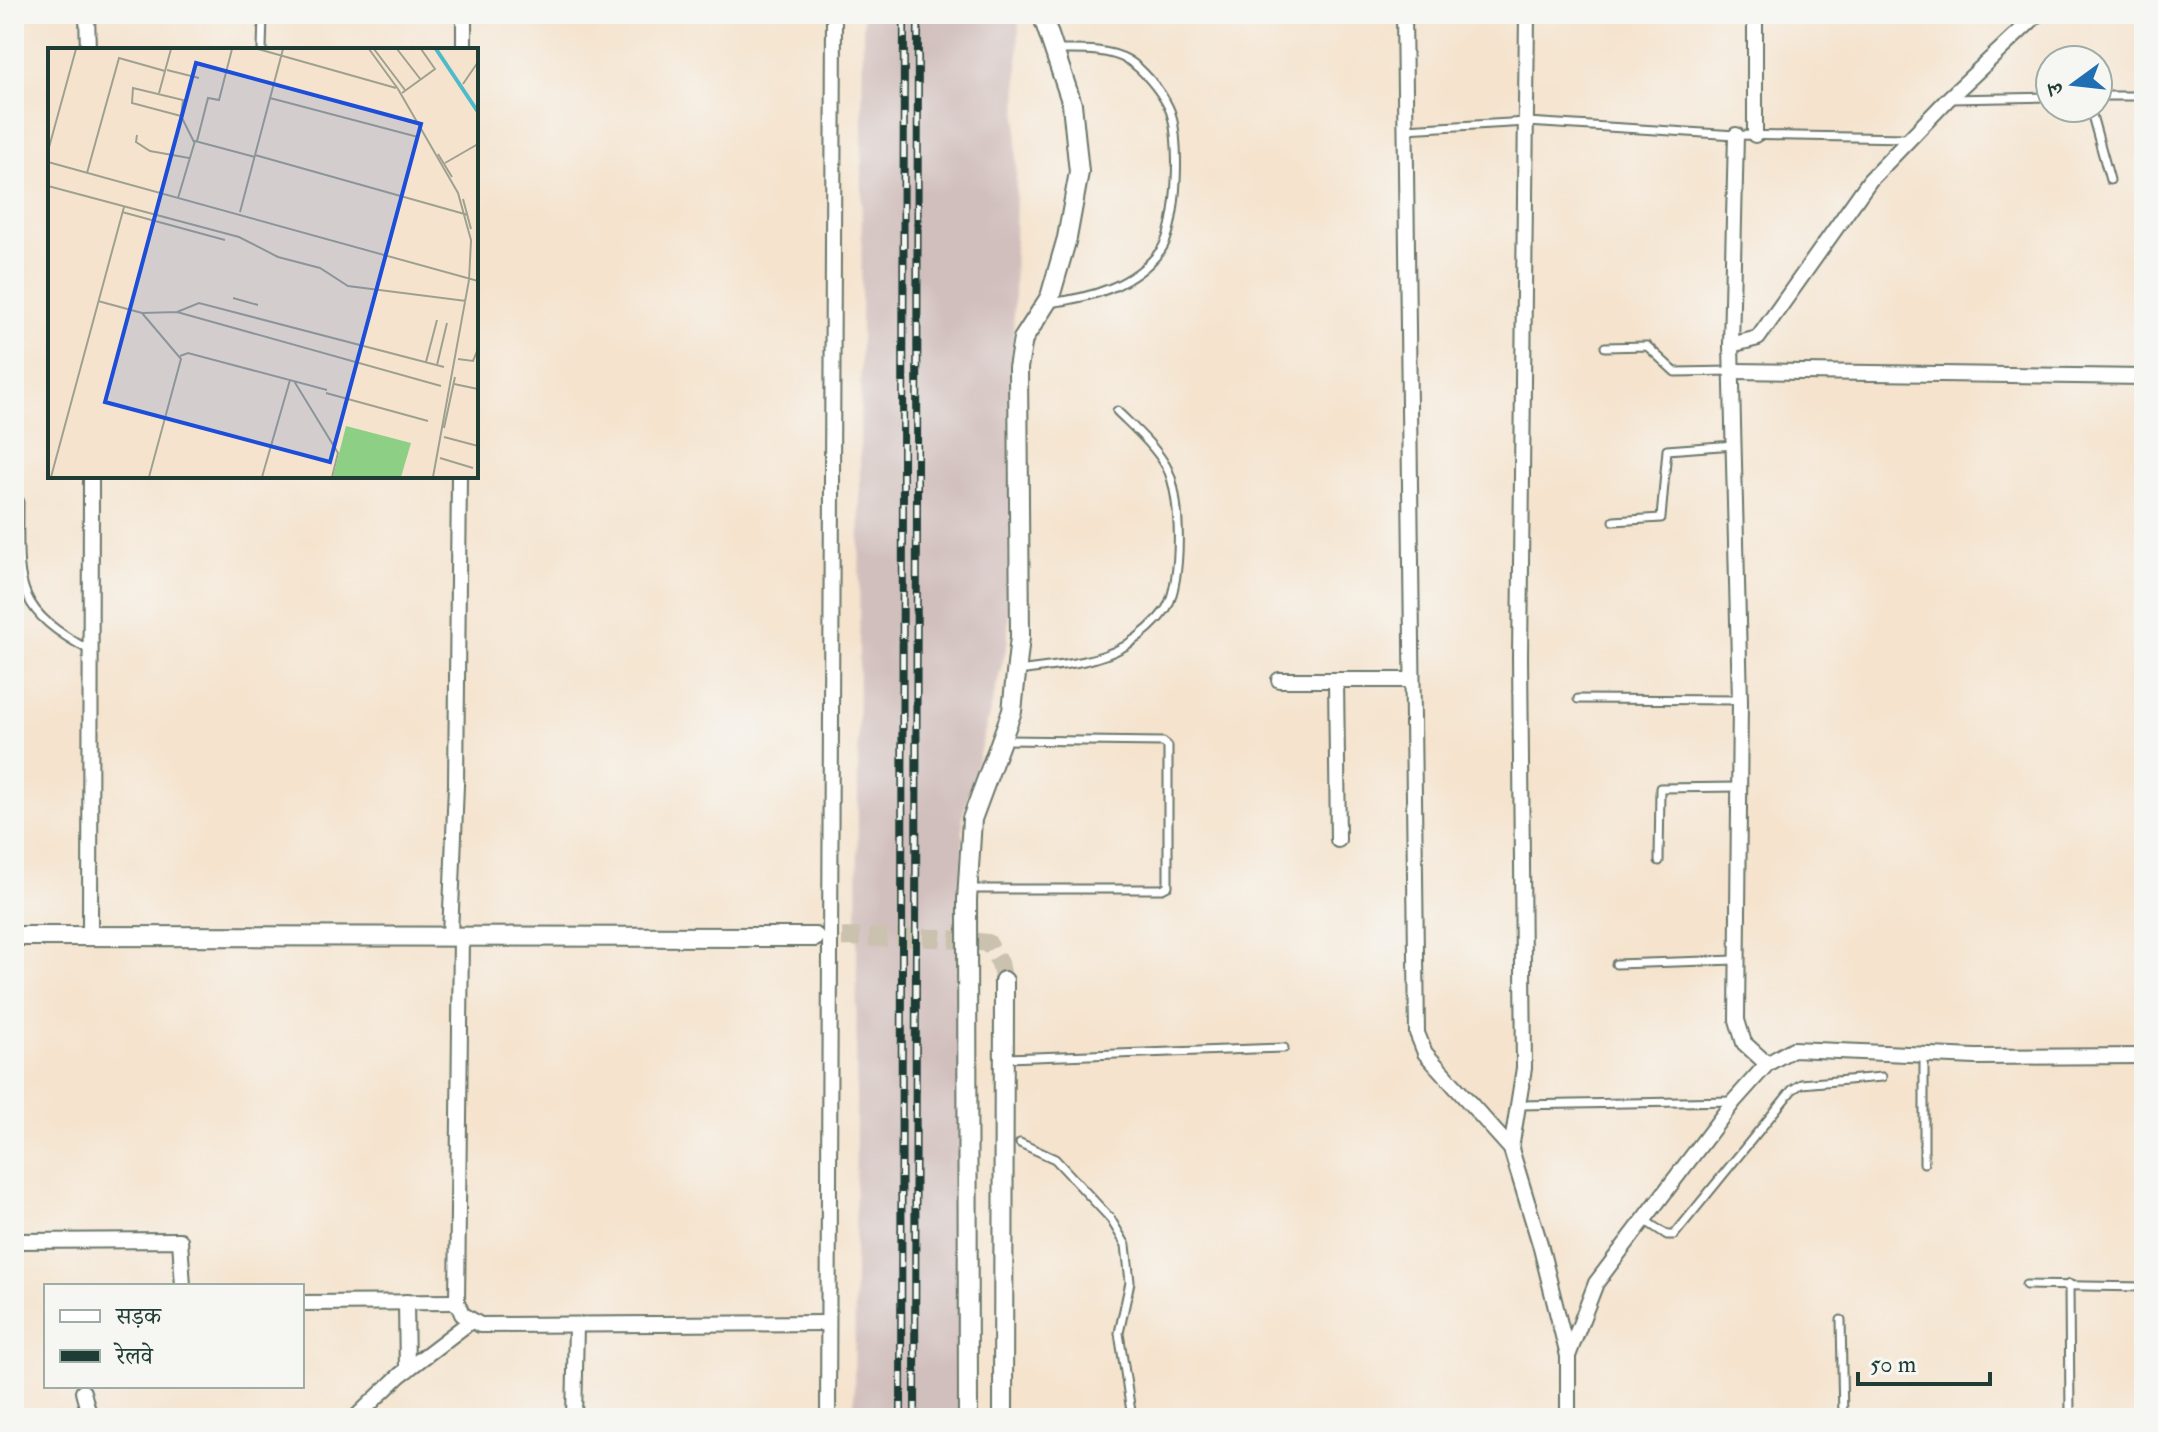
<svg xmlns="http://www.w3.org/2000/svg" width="2158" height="1432" viewBox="0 0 2158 1432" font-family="'IM FELL Double Pica','Noto Serif Devanagari',serif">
	<rect width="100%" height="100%" fill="#f6f6f2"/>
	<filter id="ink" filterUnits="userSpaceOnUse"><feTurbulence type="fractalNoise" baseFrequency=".0125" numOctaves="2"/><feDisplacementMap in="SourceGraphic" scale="16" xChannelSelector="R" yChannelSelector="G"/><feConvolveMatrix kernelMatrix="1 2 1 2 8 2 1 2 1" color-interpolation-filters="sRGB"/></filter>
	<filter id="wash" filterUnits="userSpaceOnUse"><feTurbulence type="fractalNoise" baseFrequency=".006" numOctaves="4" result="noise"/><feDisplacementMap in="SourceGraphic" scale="32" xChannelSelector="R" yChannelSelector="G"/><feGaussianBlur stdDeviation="1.8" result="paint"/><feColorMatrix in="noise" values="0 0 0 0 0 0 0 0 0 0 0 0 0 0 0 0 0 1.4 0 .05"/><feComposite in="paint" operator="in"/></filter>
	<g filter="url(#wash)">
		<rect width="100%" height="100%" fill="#f5e3cd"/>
		<!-- industrial -->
		<polygon fill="#d1bfbd" points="863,14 1019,14 1008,642 963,816 962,1418 854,1418"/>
	</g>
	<g filter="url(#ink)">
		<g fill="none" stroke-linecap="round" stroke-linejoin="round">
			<!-- tertiary-tunnel -->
			<polyline stroke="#cac2ae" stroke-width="18" stroke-dasharray="18 9" stroke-linecap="butt" points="815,937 939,938 988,943 1000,963 1004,981"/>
			<defs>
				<g id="service">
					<polyline points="262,50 263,14"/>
					<polyline points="2098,96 2144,96"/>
					<polyline points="1950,99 2050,97"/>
					<polyline points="2090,108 2110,180"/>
					<polyline points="1405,129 1527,122 1736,135 1908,138"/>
					<path d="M1048,303C1091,298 1134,286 1161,250C1178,227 1182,131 1168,106C1160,90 1143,69 1128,60C1107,48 1079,50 1056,50"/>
					<polyline points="1605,347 1647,346 1675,372 1733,371"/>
					<path d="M19,500C19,582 11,608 89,650"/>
					<polyline points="1614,521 1661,518 1667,450 1734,445"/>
					<path d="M1018,671C1053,666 1094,664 1125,646C1139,637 1156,623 1166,609C1183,582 1182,493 1166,466C1154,445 1134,428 1117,411"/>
					<polyline points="1578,699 1740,700"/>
					<polyline points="1659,861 1660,788 1739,787"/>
					<polyline points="970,889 1162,889 1168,886 1168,746 1163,742 1002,740"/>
					<polyline points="1616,964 1736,960"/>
					<polyline points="1924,1055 1924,1163"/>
					<polyline points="1006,1058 1284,1048"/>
					<polyline points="1520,1105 1734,1101"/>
					<polyline points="1020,1143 1055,1159 1110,1218 1126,1245 1130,1282 1119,1333 1132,1418"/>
					<polyline points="1644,1220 1667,1235 1674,1235 1792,1090 1801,1084 1882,1077"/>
					<polyline points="2069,1284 2070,1418"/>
					<polyline points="2026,1285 2144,1287"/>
					<polyline points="1841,1320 1843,1418"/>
				</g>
				<g id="minor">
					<polyline points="87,14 88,50"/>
					<polyline points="1404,14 1417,1033 1425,1053 1511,1149"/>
					<polyline points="1527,14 1520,657 1524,1068 1511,1149 1540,1244 1568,1356"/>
					<polyline points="1755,14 1755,135"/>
					<polyline points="464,50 464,14"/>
					<polyline points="1736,135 1731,345 1740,700 1737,1020 1744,1043 1767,1064"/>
					<polyline points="1731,345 1758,338 1870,180 1948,99 2038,14"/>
					<polyline points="1734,371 2144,377"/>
					<polyline points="1279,680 1412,680"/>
					<polyline points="1336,680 1338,840"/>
					<polyline points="450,935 456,785 459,476"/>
					<polyline points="90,936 91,476"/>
					<polyline points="461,936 457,1302 462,1314 480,1325 828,1323"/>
					<polyline points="14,1241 180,1240 183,1286"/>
					<polyline points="406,1302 407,1370"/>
					<polyline points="302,1303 457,1302"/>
					<polyline points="83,1392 90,1418"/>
					<polyline points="355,1418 400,1375 471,1321"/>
					<polyline points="574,1418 576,1325"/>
					<polyline points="828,1418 834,14"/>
					<polyline points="1568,1418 1568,1356 1596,1283 1734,1101 1767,1064 1793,1049 1976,1057 2144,1056"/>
				</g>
				<g id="tertiary">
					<polyline points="14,936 815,937"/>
					<polyline points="968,1418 967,900 972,819 1012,711 1020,637 1018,368 1023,339 1050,297 1067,238 1079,172 1072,104 1042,14"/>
					<polyline points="1003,1418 1004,981"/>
				</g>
			</defs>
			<!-- service casing -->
			<use href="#service" stroke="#6a776a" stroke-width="11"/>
			<!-- minor casing -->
			<use href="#minor" stroke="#6a776a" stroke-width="18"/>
			<!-- tertiary casing -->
			<use href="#tertiary" stroke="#6a776a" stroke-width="22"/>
			<!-- service -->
			<use href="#service" stroke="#fff" stroke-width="7"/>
			<!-- minor -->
			<use href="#minor" stroke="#fff" stroke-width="14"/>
			<!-- tertiary -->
			<use href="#tertiary" stroke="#fff" stroke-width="18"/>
			<defs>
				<g id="rail">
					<polyline points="901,1418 904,14"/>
					<polyline points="915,1418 918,14"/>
				</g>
			</defs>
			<!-- rail casing -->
			<use href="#rail" stroke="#1f3d34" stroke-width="8"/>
			<!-- rail -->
			<use href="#rail" stroke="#f6f6f2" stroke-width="5" stroke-dasharray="15" stroke-linecap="butt"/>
		</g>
	</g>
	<!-- overview -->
	<g transform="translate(48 48)">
		<rect width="430" height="430" fill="#f5e3cd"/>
		<path d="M298,378L363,395L353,429H285Z" fill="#8ecf86"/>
		<path fill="none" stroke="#4fbaca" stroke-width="4" d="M388,1L430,64"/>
		<path fill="none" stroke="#9fa190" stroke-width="2" d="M210,1L348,40M321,1L350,41L410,145L423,192L421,232L385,429M326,1L357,42M349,1L373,32M119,22L151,30M415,36L430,14M111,45L123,1M354,45L387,21L373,1M222,50L370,89M133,68L84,55L85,40L135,52L133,68L146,94M89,87L88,94L102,103L141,110M149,93L160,50L171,52L184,1M0,103L28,1M390,106L404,129M207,107L420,167M0,114L430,233M397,115L430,96M39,125L71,10L117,23M0,138L191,189L230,209L272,220L300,238L418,253M130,150L147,93L207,109M415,151L423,181M74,164L177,192M192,164L235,1M185,250L210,257M50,253L94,265L133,311L101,429M129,264L151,255L396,319M94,265L129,264L393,338M132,308L140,305L279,342M410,311L425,313L430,301M378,314L389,272M389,317L399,275M246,333L290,405L284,429M406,336L430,341M278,345L380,373M396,380L407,329M396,389L430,398M392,410L425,420M3,429L76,159M214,429L242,332"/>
		<path fill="#1d4ed8" fill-opacity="0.15" stroke="#1d4ed8" stroke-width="4" d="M148,15L373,76L282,414L57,354Z"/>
		<rect width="430" height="430" fill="none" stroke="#1f3d34" stroke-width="4"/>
	</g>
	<!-- margin -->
	<rect width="2158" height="1432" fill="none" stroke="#f6f6f2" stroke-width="48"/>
	<!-- legend -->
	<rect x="44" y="1284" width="260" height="104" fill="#f6f6f2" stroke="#a0aca6" stroke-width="2"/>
	<rect x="60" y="1310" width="40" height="12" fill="#ffffff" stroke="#a0aca6" stroke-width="2"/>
	<text x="116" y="1324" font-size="24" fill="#1f3d34">सड़क</text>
	<rect x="60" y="1350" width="40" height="12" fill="#1f3d34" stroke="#a0aca6" stroke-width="2"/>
	<text x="116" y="1364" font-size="24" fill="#1f3d34">रेलवे</text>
	<!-- north arrow -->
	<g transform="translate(2074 84) rotate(255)"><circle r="38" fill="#f6f6f2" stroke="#a0aca6" stroke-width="2"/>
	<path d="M0-6L14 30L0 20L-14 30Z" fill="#1f6fb2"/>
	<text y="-12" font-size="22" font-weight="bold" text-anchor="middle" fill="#1f3d34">उ</text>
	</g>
	<!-- scale -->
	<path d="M1858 1372v12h132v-12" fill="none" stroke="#1f3d34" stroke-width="4"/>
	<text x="1870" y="1372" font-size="24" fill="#1f3d34" stroke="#f6f6f2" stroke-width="6" paint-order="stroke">50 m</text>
</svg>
